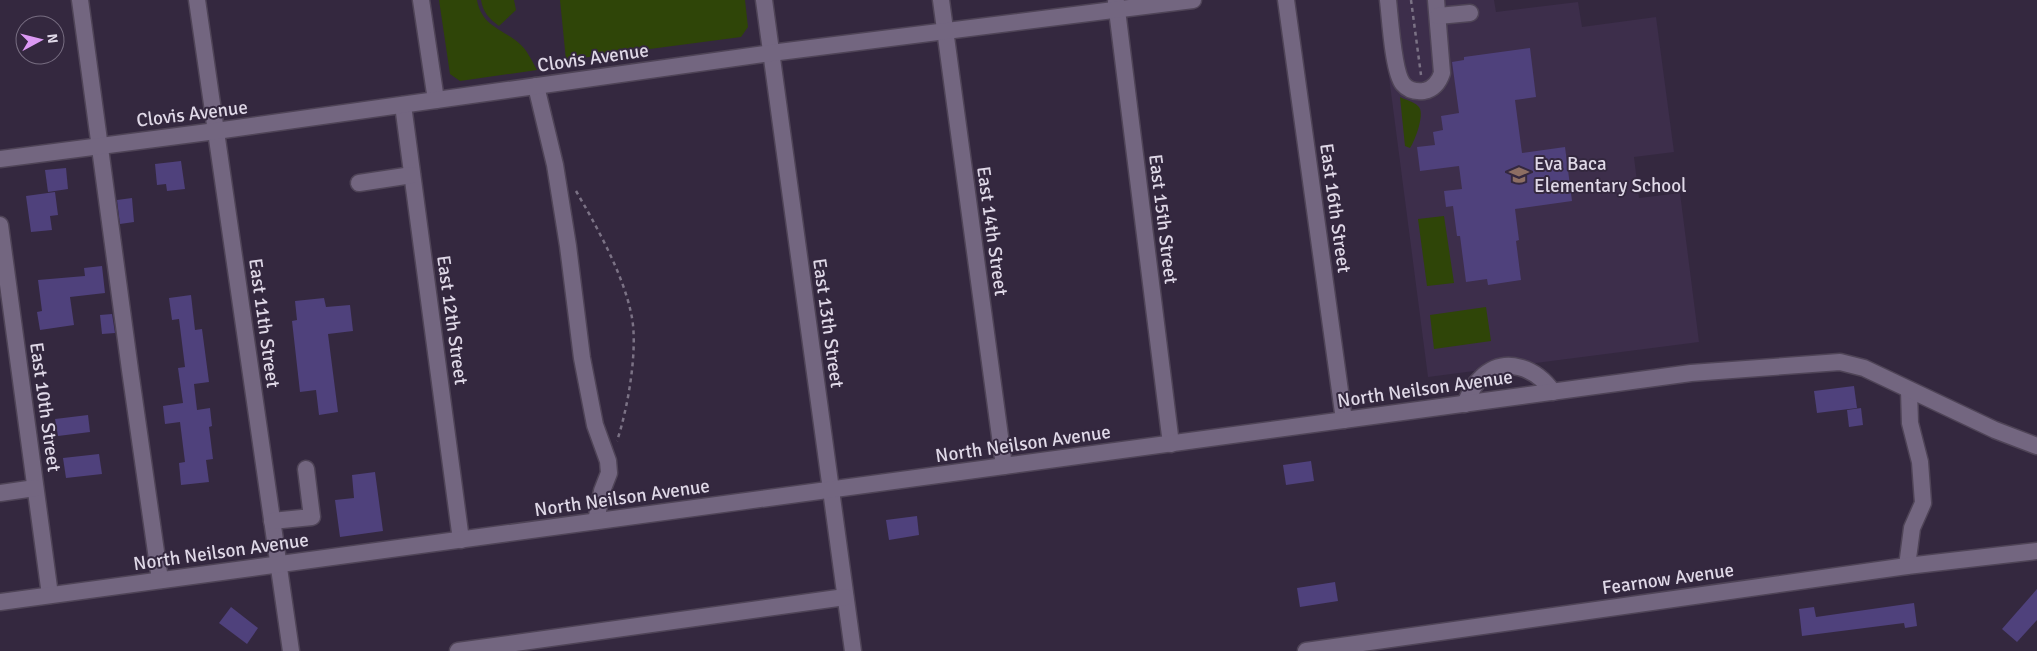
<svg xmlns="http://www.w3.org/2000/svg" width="2037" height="651" viewBox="0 0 2037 651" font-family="Signika,sans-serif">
	<rect width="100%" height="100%" fill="#34283f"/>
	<!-- built -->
	<polygon fill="#3d2e4b" points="1379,0 1494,0 1496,12 1578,2 1582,27 1656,17 1674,152 1634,157 1639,198 1680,193 1699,342 1428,377"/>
	<!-- green -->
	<g fill="#2f4508">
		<path d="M439,0H477C482,28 505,29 522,46C528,52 533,63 537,70L460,81L450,74Z"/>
		<path d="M481,0H514L516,10L499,26C489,19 483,12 481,0Z"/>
		<polygon points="560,0 745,0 748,27 741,37 566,60"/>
		<path d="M1400,97C1405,100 1413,101 1418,106C1426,112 1415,141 1410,148L1405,146Z"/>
		<polygon points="1444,216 1454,283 1427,286 1418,219"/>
		<polygon points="1486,307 1491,341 1434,349 1430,315"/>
	</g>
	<!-- building -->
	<g fill="#4f417c">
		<polygon points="1530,48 1536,97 1515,100 1522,153 1565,147 1572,201 1515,209 1519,240 1516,241 1521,280 1488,285 1487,279 1466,282 1460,236 1457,236 1453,206 1446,207 1444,191 1462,189 1459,166 1420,171 1417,147 1435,145 1433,132 1443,130 1441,116 1459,113 1452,62 1464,60 1464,57"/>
		<polygon points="181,161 185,189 167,191 166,184 157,185 155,164"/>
		<polygon points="66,168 68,189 48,192 45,170"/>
		<polygon points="55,192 58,215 50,216 52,230 31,232 26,196"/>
		<polygon points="132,198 134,222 120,224 117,200"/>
		<polygon points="102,266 105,293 70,297 74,325 40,330 37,312 42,311 38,280 85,276 84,268"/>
		<polygon points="191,295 195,330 202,329 209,382 194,384 197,410 210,408 212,426 209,427 213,459 206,460 209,482 181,485 179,463 185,462 180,422 165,424 163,406 183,403 178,368 185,367 179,319 172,320 169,298"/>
		<polygon points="324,298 326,307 350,305 353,331 328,334 338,412 319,415 316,390 300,392 292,321 297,320 295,301"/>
		<polygon points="112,314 115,333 102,334 100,315"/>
		<polygon points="1854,386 1857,408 1817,413 1814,391"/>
		<polygon points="1861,408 1863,425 1849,427 1847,410"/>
		<polygon points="88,415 90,432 58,436 55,419"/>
		<polygon points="99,454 102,474 66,478 63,458"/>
		<polygon points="1311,461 1314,481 1286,485 1283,465"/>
		<polygon points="375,472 383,531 340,537 335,500 354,498 352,475"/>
		<polygon points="917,516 919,535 889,540 886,520"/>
		<polygon points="1335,582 1338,601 1300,607 1297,588"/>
		<polygon points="2037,589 2037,620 2017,642 2002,629"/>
		<polygon points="1914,603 1917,626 1905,628 1904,623 1802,636 1799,609 1814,607 1816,617"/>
		<polygon points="231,607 258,628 247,644 219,623"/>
	</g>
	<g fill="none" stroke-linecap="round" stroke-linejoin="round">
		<defs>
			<g id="minor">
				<polyline points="80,0 130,370 160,580"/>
				<polyline points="197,0 291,651"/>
				<polyline points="421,0 436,100"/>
				<polyline points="764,0 853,651"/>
				<polyline points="941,0 1004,466"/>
				<polyline points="1286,0 1344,420"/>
				<path d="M1388,0C1390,17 1393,72 1403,84C1408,90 1416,92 1424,91C1434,89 1439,82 1442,73L1436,0"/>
				<polyline points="1116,2 1171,444"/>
				<polyline points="1438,16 1470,13"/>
				<polyline points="536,86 555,165 568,246 582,358 595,425 608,461 609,473 602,491 596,521"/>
				<polyline points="403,105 461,540"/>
				<polyline points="0,159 216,131 771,53 1193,0"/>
				<polyline points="359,183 412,175"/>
				<polyline points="0,225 50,595"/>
				<path d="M1465,404C1469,395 1473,385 1481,378C1505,355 1536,368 1553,392"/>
				<polyline points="0,493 35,488"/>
				<polyline points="272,521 312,517 306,469"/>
				<polyline points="1907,566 1912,528 1923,503 1920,462 1910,423 1909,390"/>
				<polyline points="0,602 1691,373 1840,362 1864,368 1995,430 2037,446"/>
				<polyline points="458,651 845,597"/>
				<polyline points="1306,651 1907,566 2037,551"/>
			</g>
		</defs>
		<!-- minor casing -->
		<use href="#minor" stroke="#4f4457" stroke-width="19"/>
		<!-- path -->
		<g stroke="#7b7285" stroke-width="2.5" stroke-dasharray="4 4" stroke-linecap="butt">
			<polyline points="1411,0 1421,75"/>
			<path d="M576,191C596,225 623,274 631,313C639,346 628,408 617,441"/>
		</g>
		<!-- minor -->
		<use href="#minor" stroke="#736680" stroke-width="16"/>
	</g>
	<!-- icons -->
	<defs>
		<symbol id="school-bare" viewBox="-9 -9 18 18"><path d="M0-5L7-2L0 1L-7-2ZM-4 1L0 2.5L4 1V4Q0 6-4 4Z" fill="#8d6e63" stroke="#34283f" stroke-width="2.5" paint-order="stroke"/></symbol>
	</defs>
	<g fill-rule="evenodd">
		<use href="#school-bare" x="1505" y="161" width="28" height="28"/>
	</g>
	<g text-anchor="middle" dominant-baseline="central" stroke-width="4" stroke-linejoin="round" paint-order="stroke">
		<!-- street labels -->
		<g font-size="19" fill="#dfd8e7" stroke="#34283f">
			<text transform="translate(593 58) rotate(-8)">Clovis Avenue</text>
			<text transform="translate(192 114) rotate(-7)">Clovis Avenue</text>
			<text transform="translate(1335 208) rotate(82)">East 16th Street</text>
			<text transform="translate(1163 219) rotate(83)">East 15th Street</text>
			<text transform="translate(992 231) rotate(82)">East 14th Street</text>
			<text transform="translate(452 320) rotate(82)">East 12th Street</text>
			<text transform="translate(264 323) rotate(82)">East 11th Street</text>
			<text transform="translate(828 323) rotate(82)">East 13th Street</text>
			<text transform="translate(1425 389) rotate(-8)">North Neilson Avenue</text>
			<text transform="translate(45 407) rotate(82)">East 10th Street</text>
			<text transform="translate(1023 444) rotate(-8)">North Neilson Avenue</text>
			<text transform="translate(622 498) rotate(-8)">North Neilson Avenue</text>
			<text transform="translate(221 552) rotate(-8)">North Neilson Avenue</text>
			<text transform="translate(1668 579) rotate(-8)">Fearnow Avenue</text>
		</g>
		<!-- poi labels -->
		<g font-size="19" fill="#dfd8e7" stroke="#34283f" text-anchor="start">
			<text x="1534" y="164">Eva Baca<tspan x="1534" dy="22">Elementary School</tspan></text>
		</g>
	</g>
	<!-- north arrow -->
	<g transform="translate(40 40) rotate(83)"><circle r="24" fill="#34283f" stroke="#786e82"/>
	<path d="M0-4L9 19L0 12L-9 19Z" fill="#dc99f4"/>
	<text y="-8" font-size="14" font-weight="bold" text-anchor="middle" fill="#dfd8e7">N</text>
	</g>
</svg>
